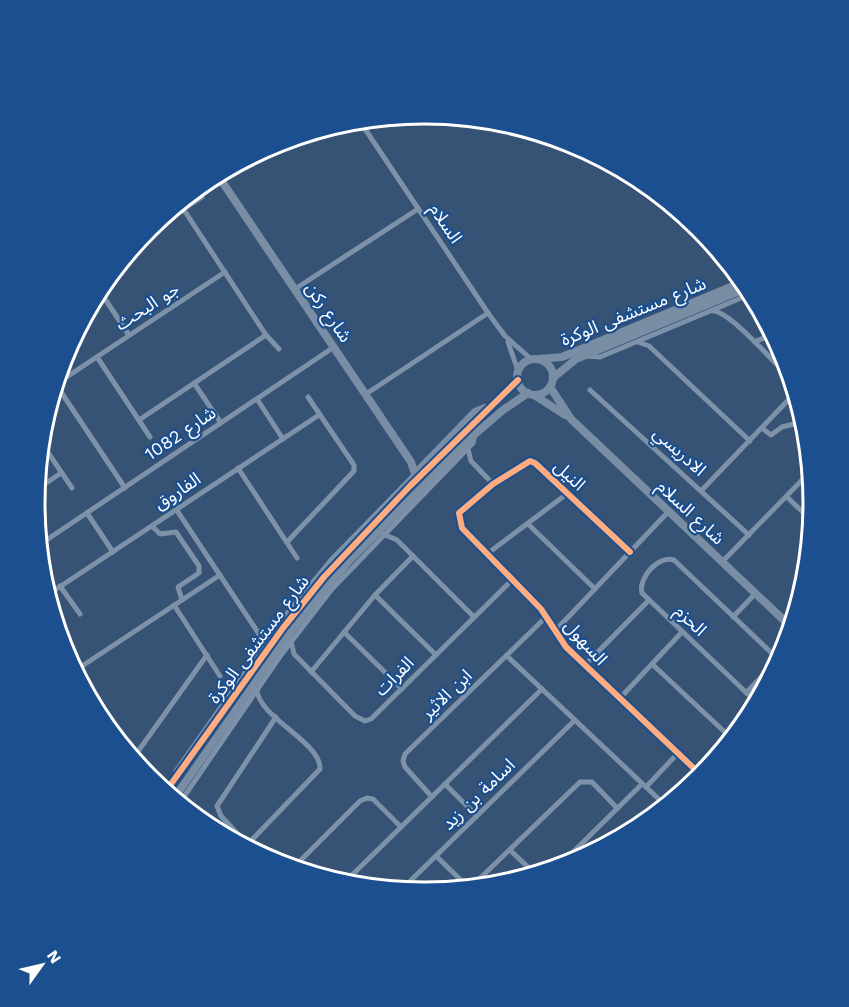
<svg xmlns="http://www.w3.org/2000/svg" width="849" height="1007" viewBox="0 0 849 1007" font-family="'Work Sans','Noto Sans Arabic',sans-serif">
	<rect width="100%" height="100%" fill="#365274"/>
	<g fill="none" stroke-linecap="round" stroke-linejoin="round">
		<!-- street -->
		<g stroke="#7d92a8" stroke-width="5">
			<polyline points="363,126 488,313 505,336 531,359"/>
			<polyline points="182,210 186,213 266,335 279,349"/>
			<polyline points="144,235 202,197"/>
			<polyline points="295,289 418,209"/>
			<polyline points="103,296 129,335"/>
			<path d="M713,311C730,311 774,363 789,377"/>
			<polyline points="756,341 772,335"/>
			<polyline points="508,342 518,371"/>
			<polyline points="638,342 649,346 750,441"/>
			<polyline points="586,356 600,357 746,296"/>
			<polyline points="97,357 150,437"/>
			<polyline points="55,383 125,488"/>
			<polyline points="194,383 221,423"/>
			<polyline points="56,384 225,272"/>
			<polyline points="590,390 749,535"/>
			<polyline points="366,394 488,313"/>
			<polyline points="257,399 283,439"/>
			<polyline points="139,420 266,335"/>
			<polyline points="762,428 771,435 782,427 798,423"/>
			<polyline points="41,442 72,488"/>
			<polyline points="468,449 471,461 493,484"/>
			<polyline points="238,468 297,558"/>
			<polyline points="36,490 61,473"/>
			<polyline points="701,491 793,395"/>
			<polyline points="787,497 811,520"/>
			<polyline points="176,509 261,637 263,646"/>
			<polyline points="87,513 113,552"/>
			<polyline points="528,524 595,589"/>
			<polyline points="152,526 160,534 176,532 199,566 199,573 178,587 182,600"/>
			<polyline points="383,534 397,540 474,617"/>
			<polyline points="287,542 354,471 354,465 308,397"/>
			<polyline points="42,543 334,347"/>
			<polyline points="630,552 535,463 530,461 493,484 459,513 462,528 541,609 566,647 702,776"/>
			<polyline points="487,554 568,493"/>
			<polyline points="722,562 808,474"/>
			<polyline points="799,579 801,572"/>
			<polyline points="60,586 80,614"/>
			<polyline points="52,592 319,415"/>
			<polyline points="375,595 436,655"/>
			<polyline points="174,605 220,676"/>
			<polyline points="733,617 755,594"/>
			<polyline points="344,632 402,689"/>
			<polyline points="554,632 668,512"/>
			<polyline points="291,641 294,654 355,716 365,721 371,719 512,580"/>
			<polyline points="507,656 664,804"/>
			<polyline points="652,664 729,736"/>
			<polyline points="585,665 649,600"/>
			<polyline points="76,670 220,575"/>
			<polyline points="311,672 375,595 413,556"/>
			<polyline points="746,693 778,659"/>
			<polyline points="620,698 682,632"/>
			<path d="M754,700L642,593C638,578 658,555 674,560L780,661"/>
			<polyline points="134,757 207,655"/>
			<polyline points="176,771 285,616 331,560 415,474"/>
			<polyline points="445,784 477,816"/>
			<polyline points="646,787 678,753"/>
			<polyline points="432,797 405,767 403,761 405,754 546,617"/>
			<polyline points="181,801 281,655 332,589 473,443 475,434"/>
			<polyline points="247,844 221,816 217,806 276,717"/>
			<path d="M247,845L320,769C321,742 261,719 257,691"/>
			<polyline points="510,850 533,872"/>
			<polyline points="436,856 466,885"/>
			<polyline points="294,867 360,801 367,798 373,799 401,827"/>
			<polyline points="558,867 642,784"/>
			<polyline points="349,878 542,689"/>
			<polyline points="474,884 580,782 592,782 617,808"/>
			<polyline points="402,889 575,720"/>
		</g>
		<!-- secondary -->
		<g stroke="#798da4" stroke-width="8">
			<polyline points="221,180 411,462 415,474"/>
			<polyline points="539,359 562,357 738,284"/>
			<circle cx="535" cy="377" r="18"/>
			<polyline points="553,378 576,359 742,290"/>
			<polyline points="550,387 571,419 790,626"/>
			<polyline points="534,395 565,415"/>
			<polyline points="416,473 475,412 485,408"/>
			<polyline points="166,791 283,628 324,577 409,487 518,380"/>
			<polyline points="175,797 292,630 348,562 475,434 503,410 528,393"/>
		</g>
		<defs>
			<g id="cycleway">
				<polyline points="630,552 535,463 530,461 493,484 459,513 462,528 541,609 566,647 702,776"/>
				<polyline points="166,791 283,628 324,577 409,487 518,380"/>
			</g>
		</defs>
		<!-- cycleway casing -->
		<use href="#cycleway" stroke="#1b4f8f" stroke-width="10"/>
		<!-- cycleway -->
		<use href="#cycleway" stroke="#ffac80" stroke-width="6"/>
	</g>
	<g text-anchor="middle" dominant-baseline="central" stroke-width="4.5" stroke-linejoin="round" paint-order="stroke">
		<!-- street labels -->
		<g font-size="18" fill="#fff" stroke="#1b4f8f">
			<text transform="translate(446 223) rotate(56)">السلام</text>
			<text transform="translate(147 306) rotate(-33)">جو البحث</text>
			<text transform="translate(633 311) rotate(-22)">شارع مستشفى الوكرة</text>
			<text transform="translate(329 312) rotate(56)">شارع ركن</text>
			<text transform="translate(180 433) rotate(-34)">شارع 1082</text>
			<text transform="translate(680 451) rotate(42)">الادريسي</text>
			<text transform="translate(570 475) rotate(43)">النيل</text>
			<text transform="translate(177 491) rotate(-34)">الفاروق</text>
			<text transform="translate(691 512) rotate(43)">شارع السلام</text>
			<text transform="translate(691 620) rotate(44)">الحزم</text>
			<text transform="translate(258 639) rotate(-53)">شارع مستشفى الوكرة</text>
			<text transform="translate(586 642) rotate(48)">السهول</text>
			<text transform="translate(394 676) rotate(-45)">الفرات</text>
			<text transform="translate(446 694) rotate(-44)">ابن الاثير</text>
			<text transform="translate(478 794) rotate(-44)">اسامة بن زيد</text>
		</g>
	</g>
	<!-- crop -->
	<path d="M0 0H849V1007H0ZM45 503a379 379 0 1 1 758 0a379 379 0 1 1-758 0Z" fill="#1b4f8f" fill-rule="evenodd"/>
	<path fill="none" stroke="#fff" stroke-width="3" d="M45 503a379 379 0 1 1 758 0a379 379 0 1 1-758 0Z"/>
	<!-- north arrow -->
	<g transform="translate(42 965) rotate(56)" stroke="#1b4f8f" stroke-width="4.5" paint-order="stroke">
	<path d="M0-4.5L10 22L0 15L-10 22Z" fill="#ffffff"/>
	<text y="-9" font-size="16" font-weight="bold" text-anchor="middle" fill="#ffffff">N</text>
	</g>
</svg>
